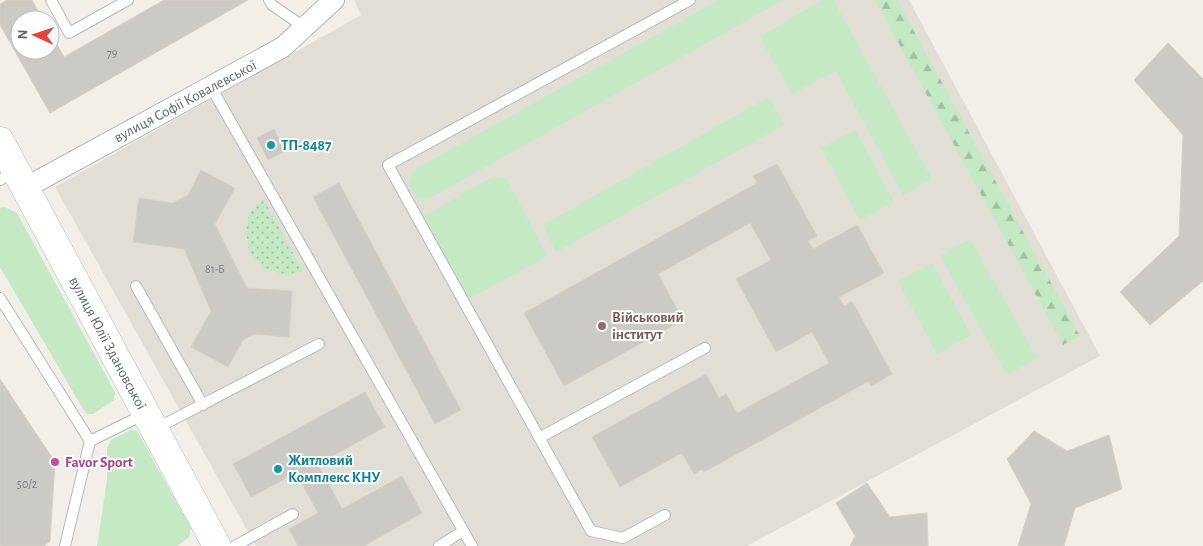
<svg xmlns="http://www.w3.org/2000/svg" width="1203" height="546" font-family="'Alegreya Sans',sans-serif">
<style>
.education{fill:#e1ded6}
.green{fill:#c5e8c5}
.forest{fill:url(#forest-firs)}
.park{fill:url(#park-dots)}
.building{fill:#cccac5;stroke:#d6d1c6}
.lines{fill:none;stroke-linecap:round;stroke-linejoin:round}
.lane-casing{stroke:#b5b8bc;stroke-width:12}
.street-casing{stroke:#b5b8bc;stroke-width:22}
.secondary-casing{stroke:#b6babf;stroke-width:29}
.lane{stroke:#fff;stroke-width:10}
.street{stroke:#fff;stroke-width:20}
.secondary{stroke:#fff;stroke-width:28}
.culture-dot{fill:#0f9aa8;stroke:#fff;stroke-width:2}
.education-dot{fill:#8d6e63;stroke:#fff;stroke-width:2}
.hotel-dot{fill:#d1479c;stroke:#fff;stroke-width:2}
.labels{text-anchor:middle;stroke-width:4;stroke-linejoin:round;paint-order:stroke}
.number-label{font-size:12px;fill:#7a7d7f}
.street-label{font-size:15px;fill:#5f6368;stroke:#fff}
.culture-label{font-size:15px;font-weight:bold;fill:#0d838f;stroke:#fff;text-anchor:start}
.education-label{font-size:15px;font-weight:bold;fill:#785e54;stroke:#fff;text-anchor:start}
.hotel-label{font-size:15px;font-weight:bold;fill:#b23c85;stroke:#fff;text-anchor:start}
</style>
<defs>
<pattern id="forest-firs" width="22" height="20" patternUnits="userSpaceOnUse" patternTransform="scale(1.25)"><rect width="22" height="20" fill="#c5e8c5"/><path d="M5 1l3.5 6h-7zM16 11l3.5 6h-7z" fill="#a3c0a4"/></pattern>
<pattern id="park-dots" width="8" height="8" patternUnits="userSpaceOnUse" patternTransform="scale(1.25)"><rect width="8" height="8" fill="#c5e8c5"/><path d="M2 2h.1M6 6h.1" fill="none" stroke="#a3c0a4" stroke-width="1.8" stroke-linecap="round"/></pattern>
</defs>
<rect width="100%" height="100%" fill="#f1efe8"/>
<path class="education" d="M354,0H909L1100,356L747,546H256L55,187L361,15Z"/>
<g class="green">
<path d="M719,0H783L428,199L417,198L409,184L414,170Z"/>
<path d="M822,0H833L932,179L903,195L836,71L792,94L760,37Z"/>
<path d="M769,97L784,125L556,252L543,225Z"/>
<path d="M855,130L894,202L860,220L821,148Z"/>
<path d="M494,176L506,178L547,256L467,300L421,218Z"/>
<path d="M4,207L17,213L115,392L114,400L93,414H86L0,267V208Z"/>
<path d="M970,239L1037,358L1007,375L940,256Z"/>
<path d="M932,263L971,335L937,354L898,281Z"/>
<path d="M131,430L137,431L191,528L189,537L177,546H97L107,480V448L111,440Z"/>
</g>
<path class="forest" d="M875,0H897L1080,336L1063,345Z"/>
<path class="park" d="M263,199L303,271L287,276L264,268L249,253L246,230L249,213Z"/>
<g class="building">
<path d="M7,0H32L43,20H20V50H50V32L64,57L164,0H248L50,113L0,25V4Z"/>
<path d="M1168,43L1203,79V281L1150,325L1120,292L1179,236L1183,135L1134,80Z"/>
<path d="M274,129L285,151L268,160L257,138Z"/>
<path d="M777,164L817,236L808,241L813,249L857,225L884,273L839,297L844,306L852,301L892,374L871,386L869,381L704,472L702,469L694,474L682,453L620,487L592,437L706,374L719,398L726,394L737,413L829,363L812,332L776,352L736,279L771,260L750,223L658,274L683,320L564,386L524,313L757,183L753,176Z"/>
<path d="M201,170L235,188L215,224L247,288L292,291L289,337L254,334L243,340L228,367L191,347L211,311L184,249L133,242L139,198L173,203L188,195Z"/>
<path d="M339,183L461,410L435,424L313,197Z"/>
<path d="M0,379L55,462L50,541L44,546H0Z"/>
<path d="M365,392L385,427L318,464L342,509L402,476L422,513L364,546H298L289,529L318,513L296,473L251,497L233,464Z"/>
<path d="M1034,431L1067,451L1109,435L1122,489L1075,508L1064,546H1018L1031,504L1007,459Z"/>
<path d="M867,483L890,517L927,513L928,546H850L855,536L836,503Z"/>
</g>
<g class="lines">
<defs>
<g id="lane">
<path d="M51,0L69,33L128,0"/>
<path d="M269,0L272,5L304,27"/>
<path d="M211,87L472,546"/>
<path d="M0,180L15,170"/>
<path d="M136,286L203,405"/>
<path d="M0,298L90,441L65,546"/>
<path d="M155,429L319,344"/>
<path d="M539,438L705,348"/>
<path d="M90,441L145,414"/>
<path d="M665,515L623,538L591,531L388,165L690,0"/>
<path d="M235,546L293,514"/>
<path d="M439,546L463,531"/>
</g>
<path id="street" d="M25,188L283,47L334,0"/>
<path id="secondary" d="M0,141L217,546"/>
</defs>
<use href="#lane" class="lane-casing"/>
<use href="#street" class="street-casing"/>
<use href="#secondary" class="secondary-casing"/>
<use href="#lane" class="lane"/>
<use href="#street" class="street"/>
<use href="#secondary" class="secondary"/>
</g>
<g class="culture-dot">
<circle cx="271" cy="145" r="5"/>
<circle cx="278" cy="469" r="5"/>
</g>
<circle class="education-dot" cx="602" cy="326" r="5"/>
<circle class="hotel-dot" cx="55" cy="462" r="5"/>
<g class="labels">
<g class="number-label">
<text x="112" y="57">79</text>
<text x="215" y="273">81-Б</text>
<text x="27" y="488">50/2</text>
</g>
<g class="street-label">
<text transform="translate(185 101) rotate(-28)" y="5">вулиця Софії Ковалевської</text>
<text transform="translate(108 343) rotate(62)" y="5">вулиця Юлії Здановської</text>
</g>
<g class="culture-label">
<text x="281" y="150">ТП-8487</text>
<text x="288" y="465">Житловий<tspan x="288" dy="17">Комплекс КНУ</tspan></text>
</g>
<g class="education-label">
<text x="612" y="322">Військовий<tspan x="612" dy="17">інститут</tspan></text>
</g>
<g class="hotel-label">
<text x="65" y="467">Favor Sport</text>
</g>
</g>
<g transform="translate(35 35) rotate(273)"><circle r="24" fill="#ffffff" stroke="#bfc1c3"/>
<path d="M0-4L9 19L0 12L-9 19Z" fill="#ea4335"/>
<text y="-8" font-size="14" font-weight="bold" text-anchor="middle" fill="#5f6368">N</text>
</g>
</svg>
